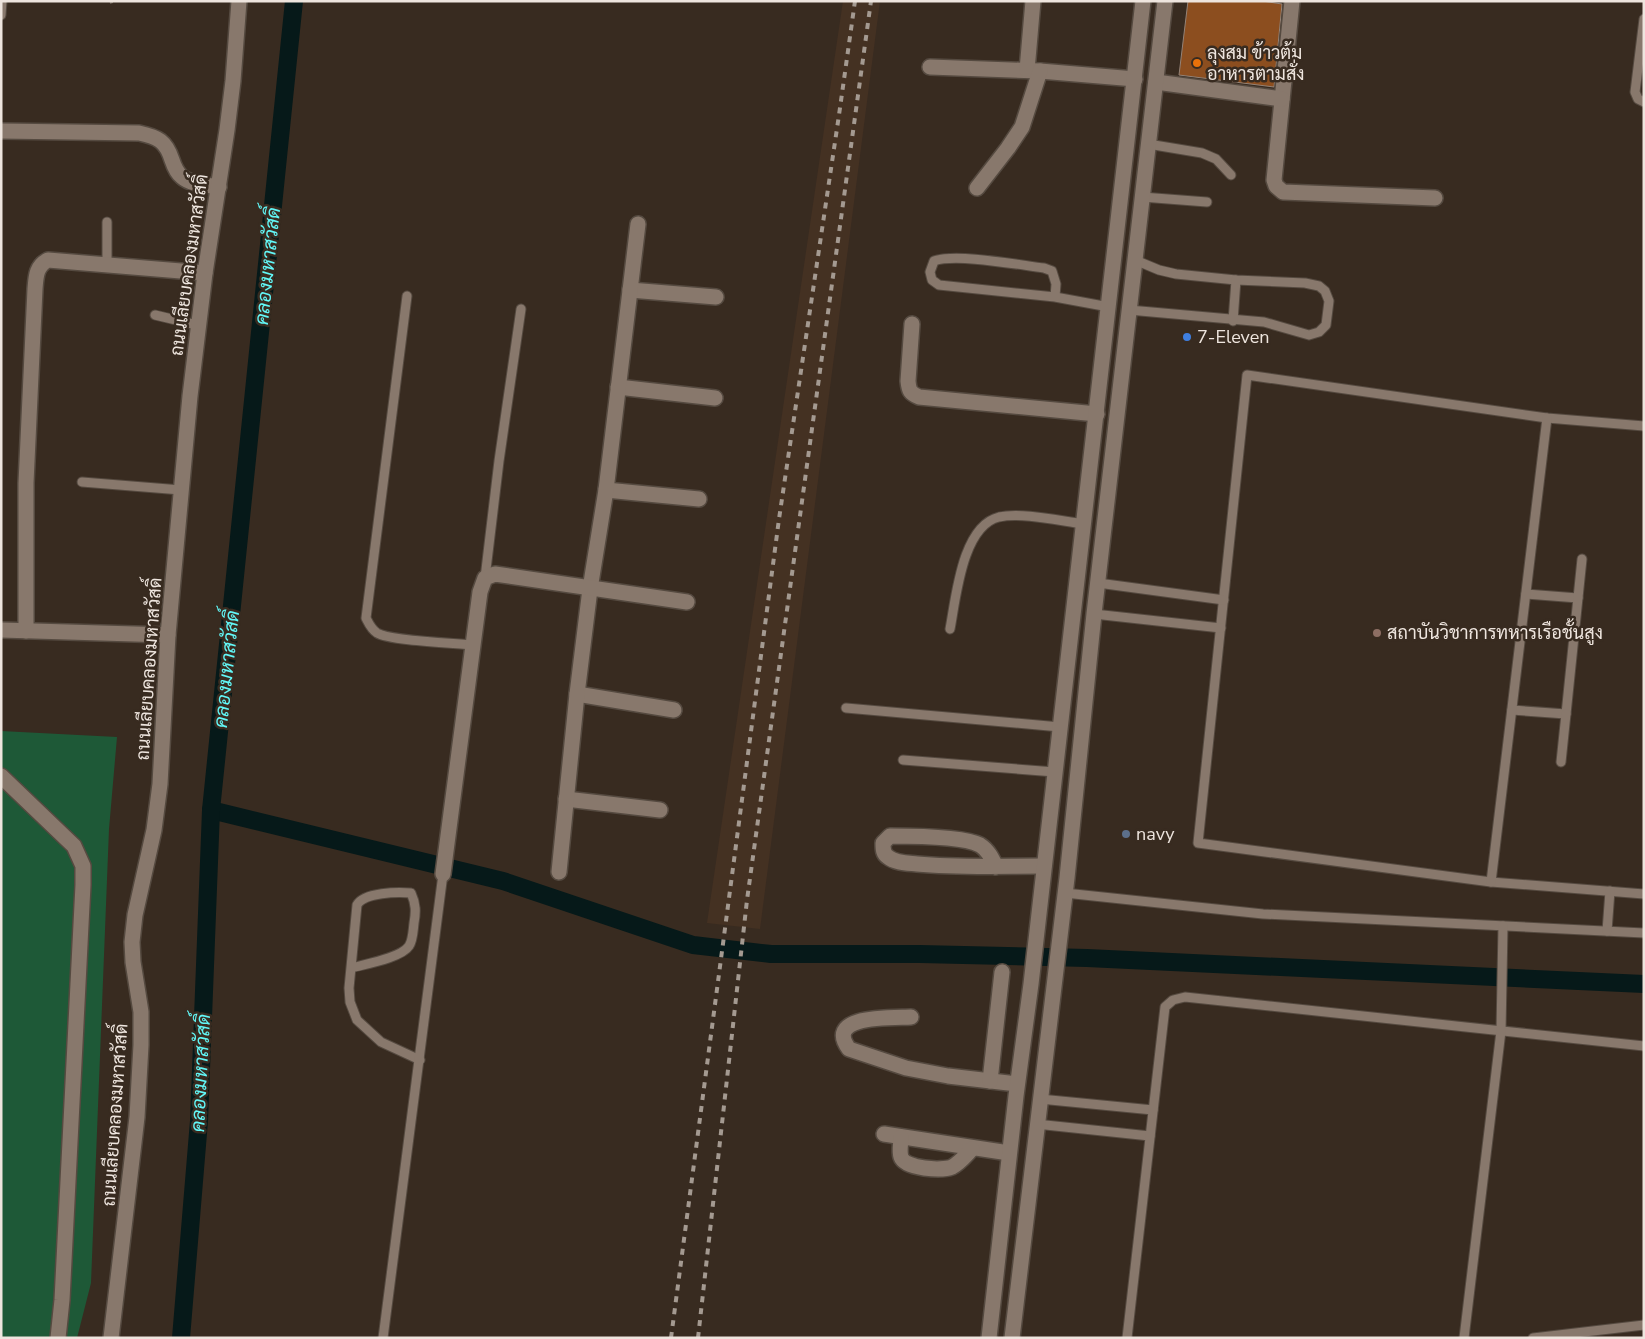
<svg xmlns="http://www.w3.org/2000/svg" width="1645" height="1339" font-family="'Nunito Sans',Sarabun,sans-serif">
<style>
.built{fill:#443122}
.green{fill:#1e5937}
.lines{fill:none;stroke-linecap:round;stroke-linejoin:round}
.canal{stroke:#061919;stroke-width:18}
.building{fill:#8c4e1f;stroke:#948377}
.lane-casing{stroke:#554a40;stroke-width:11}
.street-casing{stroke:#554a40;stroke-width:18}
.secondary-casing{stroke:#554a40;stroke-width:18}
.path{stroke:#7b6f65;stroke-width:3;stroke-dasharray:2.5 2.5;stroke-linecap:butt}
.lane{stroke:#88786c;stroke-width:9}
.street{stroke:#88786c;stroke-width:15}
.secondary{stroke:#88786c;stroke-width:15}
.rail{stroke:#a49a91;stroke-width:4;stroke-dasharray:6 6;stroke-linecap:butt}
.food-dot{fill:#e8710a;stroke:#382b20;stroke-width:2}
.shop-dot{fill:#3f7fe0;stroke:#382b20;stroke-width:2}
.education-dot{fill:#8d6e63;stroke:#382b20;stroke-width:2}
.service-dot{fill:#5c6f8a;stroke:#382b20;stroke-width:2}
.labels{text-anchor:middle;stroke-width:5;stroke-linejoin:round;paint-order:stroke}
.poi-label{font-size:18px;fill:#eee5de;stroke:#382b20;text-anchor:start}
.street-label{font-size:18px;fill:#eee5de;stroke:#382b20}
.water-label{font-size:19px;font-style:italic;fill:#62f8f8;stroke:#382b20}
</style>
<rect width="100%" height="100%" fill="#382b20"/>
<path class="built" d="M843,1H880L760,929L707,923Z"/>
<path class="green" d="M1,731L117,737L109,829L91,1283L77,1338H1Z"/>
<g class="lines">
<g class="canal">
<path d="M211,810L503,881L693,945L771,954H920L1087,958L1644,984"/>
<path d="M181,1338L199,1121L211,810L294,1"/>
</g>
</g>
<path class="building" d="M1188,1H1262L1282,4L1274,87L1179,75Z"/>
<g class="lines">
<defs>
<g id="lane">
<path d="M1,15L2,1"/>
<path d="M1644,19L1635,92L1638,99L1644,102"/>
<path d="M1148,144L1202,153L1216,159L1231,175"/>
<path d="M1142,197L1207,202"/>
<path d="M107,265V222"/>
<path d="M407,296L366,618C369,624 371,629 377,633C390,641 455,643 474,645"/>
<path d="M1055,297L1056,284L1052,271L1044,268C1019,265 956,253 934,261L930,272L932,280L939,285L1055,297L1109,307"/>
<path d="M1129,310L1264,322L1309,335L1319,332L1326,325L1329,301L1325,291L1319,286L1305,283L1236,280L1176,274L1159,270L1135,260"/>
<path d="M155,315L197,325"/>
<path d="M1233,321L1236,280"/>
<path d="M1644,426L1547,418L1247,375L1198,843L1491,882L1644,894"/>
<path d="M82,482L181,490"/>
<path d="M485,578L499,461L521,309"/>
<path d="M1098,583L1224,600"/>
<path d="M1526,594L1578,598"/>
<path d="M1094,614L1221,628"/>
<path d="M950,629C956,598 962,526 999,517C1022,512 1060,521 1084,524"/>
<path d="M846,708L1060,727"/>
<path d="M1512,710L1566,714L1582,559"/>
<path d="M903,760L1055,772"/>
<path d="M1561,762L1566,714"/>
<path d="M1491,882L1547,418"/>
<path d="M1065,893L1263,914L1644,933"/>
<path d="M1607,931L1610,891"/>
<path d="M351,968C365,964 401,958 409,946C413,940 413,931 414,923C416,912 416,904 411,893C398,892 364,892 357,905L349,988L350,1002L357,1020L381,1042L420,1060"/>
<path d="M1040,1099L1153,1110"/>
<path d="M1036,1124L1150,1136"/>
<path d="M383,1338L443,874"/>
<path d="M1127,1338L1165,1007L1173,1000L1185,997L1644,1046"/>
<path d="M1464,1338L1501,1031L1503,926"/>
<path d="M1533,1338L1644,1325"/>
</g>
<g id="street">
<path d="M1292,1L1274,180L1276,186L1283,192L1435,198"/>
<path d="M930,67L1040,71L1135,79"/>
<path d="M1027,70L1033,1"/>
<path d="M1156,82L1282,99"/>
<path d="M1,131L139,133C158,137 166,141 172,160C174,166 177,173 182,177C191,185 208,185 219,187"/>
<path d="M977,188L1008,148L1022,127L1040,71"/>
<path d="M630,290L716,297"/>
<path d="M912,324L908,381C909,391 910,393 919,397L1097,414"/>
<path d="M618,387L715,398"/>
<path d="M606,490L699,499"/>
<path d="M1,630L168,635"/>
<path d="M26,631V483L35,289C36,277 36,266 48,260L205,273"/>
<path d="M577,694L674,710"/>
<path d="M1,776L74,846L83,866V885L62,1300L58,1338"/>
<path d="M566,799L660,810"/>
<path d="M996,867C992,858 988,850 980,845C963,836 910,836 890,836L883,843C883,849 883,854 888,857C895,863 908,863 917,864C960,868 1002,866 1044,866"/>
<path d="M559,872L577,694L590,589L606,490L638,224"/>
<path d="M443,874L480,592L485,578L495,574L687,602"/>
<path d="M911,1017C894,1018 823,1014 849,1049L906,1068L948,1076L1017,1084"/>
<path d="M990,1081L1002,972"/>
<path d="M884,1134L1009,1153"/>
<path d="M901,1137C901,1143 899,1151 901,1157C905,1169 942,1171 952,1167C960,1163 966,1155 972,1149"/>
<path d="M111,1338L137,1117L141,1045V1012L133,962L132,942L135,915L154,830L160,784L168,635L190,396L205,273L227,130L233,81L239,1"/>
</g>
<g id="secondary">
<path d="M989,1338L1016,1096L1031,984L1143,1"/>
<path d="M1012,1338L1067,878L1094,614L1165,1"/>
</g>
</defs>
<use href="#lane" class="lane-casing"/>
<use href="#street" class="street-casing"/>
<use href="#secondary" class="secondary-casing"/>
<path class="path" d="M111,1L112,5"/>
<use href="#lane" class="lane"/>
<use href="#street" class="street"/>
<use href="#secondary" class="secondary"/>
<g class="rail">
<path d="M671,1338L779,519L839,115L855,1"/>
<path d="M698,1338L747,900L871,1"/>
</g>
</g>
<circle class="food-dot" cx="1197" cy="63" r="5"/>
<circle class="shop-dot" cx="1187" cy="337" r="5"/>
<circle class="education-dot" cx="1377" cy="633" r="5"/>
<circle class="service-dot" cx="1126" cy="834" r="5"/>
<g class="labels">
<g class="poi-label">
<text x="1207" y="59">ลุงสม ข้าวต้ม<tspan x="1207" dy="21">อาหารตามสั่ง</tspan></text>
<text x="1197" y="343">7-Eleven</text>
<text x="1387" y="639">สถาบันวิชาการทหารเรือชั้นสูง</text>
<text x="1136" y="840">navy</text>
</g>
<g class="street-label">
<text transform="translate(189 265) rotate(-82)" y="6">ถนนเลียบคลองมหาสวัสดิ์</text>
<text transform="translate(149 669) rotate(-86)" y="6">ถนนเลียบคลองมหาสวัสดิ์</text>
<text transform="translate(115 1115) rotate(-86)" y="6">ถนนเลียบคลองมหาสวัสดิ์</text>
</g>
<g class="water-label">
<text transform="translate(267 266) rotate(-84)" y="7">คลองมหาสวัสดิ์</text>
<text transform="translate(226 669) rotate(-84)" y="7">คลองมหาสวัสดิ์</text>
<text transform="translate(200 1073) rotate(-87)" y="7">คลองมหาสวัสดิ์</text>
</g>
</g>
<rect width="1645" height="1339" fill="none" stroke="#eee5de" stroke-width="5"/>
</svg>
